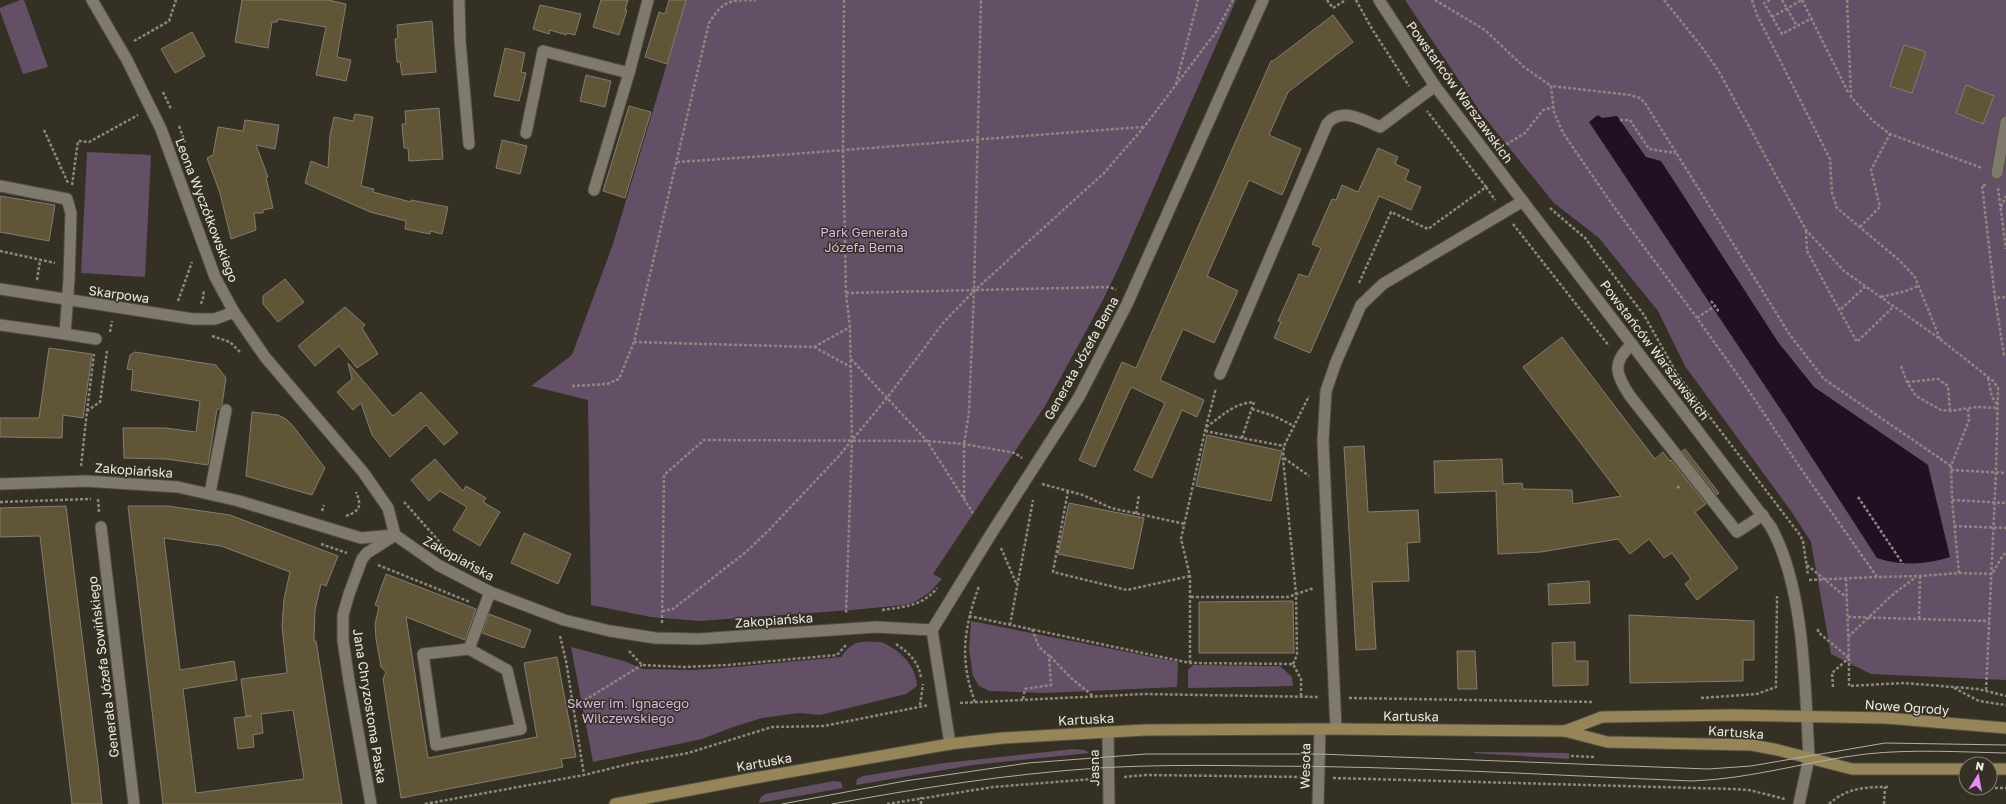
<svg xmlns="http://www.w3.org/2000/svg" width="2006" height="804" font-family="'Golos Text',sans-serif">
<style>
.green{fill:#635066}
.water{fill:#210f24}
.building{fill:#615537;stroke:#827d6f;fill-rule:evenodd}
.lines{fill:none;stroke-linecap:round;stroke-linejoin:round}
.service-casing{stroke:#524f44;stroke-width:13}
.minor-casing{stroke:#524f44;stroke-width:13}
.tertiary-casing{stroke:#524f44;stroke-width:13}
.secondary-casing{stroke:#524f44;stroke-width:13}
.path{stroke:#8c887e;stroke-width:2.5;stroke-dasharray:3 2;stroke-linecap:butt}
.service{stroke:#807a6c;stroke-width:11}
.minor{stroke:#807a6c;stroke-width:11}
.tertiary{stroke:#807a6c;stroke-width:11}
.secondary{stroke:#968657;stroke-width:11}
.tram{stroke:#b2afa5;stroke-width:1}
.labels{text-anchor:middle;stroke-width:3;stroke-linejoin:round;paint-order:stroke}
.street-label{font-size:13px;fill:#edeae2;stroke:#343024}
.park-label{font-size:13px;fill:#ddb5e3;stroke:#343024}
</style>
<rect width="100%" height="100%" fill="#343024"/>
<g class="green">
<path d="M20,0H24L48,67L23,74L0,11V8Z"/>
<path d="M686,0H1236L1123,258L1103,300L1045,406L933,574L942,579L929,593L914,602L904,605L852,610L700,621L651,617L591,605L588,400L531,386L572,355L613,244Z"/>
<path d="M1405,0H2006V680L1871,674L1831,654L1811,542L1791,511L1685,366L1658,311L1599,238L1554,203L1481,113Z"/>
<path d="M87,152L151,155L145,277L81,273Z"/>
<path d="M971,621L1178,662L1177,687L1045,693L990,691L979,686L973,676L969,649Z"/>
<path d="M881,642C900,650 916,665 917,686L906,694L820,715L799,713L762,718L733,727L702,739L593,762L571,647L624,661L643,669L693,670L723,668L841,657C854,639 860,642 881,642Z"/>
<path d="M1193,665L1280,666L1292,677L1293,686L1188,688V670Z"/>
<path d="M1074,749L1085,750L1089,753L973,765L856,785L857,779L863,776L944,763Z"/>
<path d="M1474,752L1569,753V759L1474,753Z"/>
<path d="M834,781L841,782L843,788L759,803L760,798L765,794Z"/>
</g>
<path class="water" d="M1598,115L1602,118L1617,116L1646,157L1661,161L1778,342L1814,387L1928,465L1950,557C1926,565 1901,566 1877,558L1787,419L1589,122Z"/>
<g class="building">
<path d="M242,0H328L346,4L337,57L351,60L346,81L316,75L326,27L278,19L277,22H272L268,48L235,42Z"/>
<path d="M601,0H628L625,10H627L619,35L593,27Z"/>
<path d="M669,0H686L667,64L645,57L659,12L665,14Z"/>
<path d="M540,5L581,14L575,35L567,33L566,35L550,30L549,34L533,29Z"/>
<path d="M1333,15L1353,42L1288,92L1269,135L1301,149L1282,195L1249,180L1207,276L1238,291L1214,343L1183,329L1160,380L1204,400L1197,417L1182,410L1152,478L1134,470L1165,403L1131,387L1095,467L1079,460L1122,362L1136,368L1271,61H1273Z"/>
<path d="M432,21L436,72L402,75L400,62H397L395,39L398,38L397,25Z"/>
<path d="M192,32L205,56L175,73L161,49Z"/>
<path d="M1904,45L1926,52L1912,93L1890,86Z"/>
<path d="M505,48L525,53L521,72L526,73L519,101L494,96Z"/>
<path d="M586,75L611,81L605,107L580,101Z"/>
<path d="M1966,85L1994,96L1983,124L1956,113Z"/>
<path d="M629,106L651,112L625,198L603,191Z"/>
<path d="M439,108L443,159L409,161L408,148H404L402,124H406L405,111Z"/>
<path d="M355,114L373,117L361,186L374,189L373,192L411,202V200L448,207L442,234L430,231V234L405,229L406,221L370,212L305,183L311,161L328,168L330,135L334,117L353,121Z"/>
<path d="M245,120L279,125L275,149L256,145L268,177H266L273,208L263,210V213H254L256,230L231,239L220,193L207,158L213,155L218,127L243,131Z"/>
<path d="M502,140L527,146L520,174L496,168Z"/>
<path d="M1378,148L1398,157L1395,164L1409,170L1405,180L1421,187L1411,210L1379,196L1310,353L1274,338L1281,322L1278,321L1299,274L1308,277L1321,248L1312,244L1332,199L1336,200L1342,185L1358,192Z"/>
<path d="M0,196L55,205L49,241L0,232Z"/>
<path d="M285,279L304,302L278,322L263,304V296Z"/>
<path d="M345,307L365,325L362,328L378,354L357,368L339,346L315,366L298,346Z"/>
<path d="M1562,337L1655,459L1663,452L1670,461L1671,460L1706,504L1695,512L1738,568L1697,600L1685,584L1691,579L1672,553L1664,558L1649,539L1630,554L1618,539L1541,552L1498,554L1496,491L1435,493L1434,461L1502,459L1503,484L1522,483L1523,489L1572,490L1573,504L1621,496L1523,367Z"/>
<path d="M49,348L92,354L83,418L63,415L62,438L0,437V418H39Z"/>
<path d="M135,352L216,365L226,378L222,405L219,409H217L208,465L166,459L124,458L123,428H165L196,432L200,401L131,390L133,370L127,369L130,355Z"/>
<path d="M348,363L393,416L421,392L458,433L444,445L426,425L390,457L372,435L361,403L353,410L337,392L352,379Z"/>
<path d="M252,412L278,415L286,419L293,426L325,468L312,495L246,476Z"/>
<path d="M1207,435L1282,451L1271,501L1196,486Z"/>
<path d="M1364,446L1368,512L1418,510L1420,542L1407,543L1409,581L1372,582L1376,649L1356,650L1344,447Z"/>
<path d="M1685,449L1719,493L1717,495L1682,451Z"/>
<path d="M435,459L463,491L466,486L486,498L483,502L500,512L480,546L453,530L467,507L440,491L429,501L411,480Z"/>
<path d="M1069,503L1144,518L1133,569L1058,554Z"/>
<path d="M66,506L98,765L102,804H72L40,536L0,537V508Z"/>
<path d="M128,506H168L230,515L338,556L326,586L321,584L315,610L314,641H316L342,804H163ZM164,538L221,546L290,572L284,599L282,626L287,673L241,679L246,716H252L234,718L238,749L254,747L253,735L263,733L261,714L293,710L304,779L196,793L183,689L237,680L234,661L180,670Z"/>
<path d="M524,533L571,554L558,584L511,563Z"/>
<path d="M386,574L476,609L465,640L406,617L428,758L537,737L524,663L557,657L576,757L561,759L563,767L401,798L383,679L386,672L381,667L376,639L375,624L379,607L375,605Z"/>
<path d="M1589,581L1590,603L1549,605L1548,584Z"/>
<path d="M1293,601L1294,653H1199V602Z"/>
<path d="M489,614L531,630L524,648L482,633Z"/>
<path d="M1629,615L1754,621V660H1743V681L1630,683Z"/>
<path d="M1575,642V661H1588V685L1553,686L1552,643Z"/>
<path d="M1457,651H1475L1477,689H1458Z"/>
</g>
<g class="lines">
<defs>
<g id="service">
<path d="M1997,173L2006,122"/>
<path d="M0,186L67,199L71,213L69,279L65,334L0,325"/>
<path d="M594,190L629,73"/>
<path d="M65,334L96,339"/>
<path d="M1632,344C1611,363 1616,375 1630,396L1737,532L1763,515"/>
<path d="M1220,374L1327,124C1341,106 1363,120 1380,127L1435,86"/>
<path d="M210,493L226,410"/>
<path d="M469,649L423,654L436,745L521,729L507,670L469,649L490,592"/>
</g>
<g id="minor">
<path d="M92,0L127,60L161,129L215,277L234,312L265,357L363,472L388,508L395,535"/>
<path d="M459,0L460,41L469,144"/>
<path d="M526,133L543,51L629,73L648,0"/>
<path d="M0,289L193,319H215L234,312"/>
<path d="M0,484L86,481L178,487L239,501L361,538L395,535L438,565L490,592L564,620L610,631L655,638L699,639L876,627L932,630"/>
<path d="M101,527L134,804"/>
<path d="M1336,729L1323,441L1326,391L1336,362L1361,305L1383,284L1523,201"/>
<path d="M1108,732L1109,804"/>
<path d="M950,744L932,630L991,534L1079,397L1127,304L1263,0"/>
<path d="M371,804L349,681L343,640V615L349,594L362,559L367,553L392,537"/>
<path d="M1318,804L1320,729"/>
<path d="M1799,804L1809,758"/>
</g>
<path id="tertiary" d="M1379,0L1435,86L1771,527C1805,589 1805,687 1809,758"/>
<g id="secondary">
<path d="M1565,731L1602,717L1732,715L1886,718L2006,728"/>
<path d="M1990,769H2006"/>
<path d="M615,804L749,779L950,744L1003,738L1145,730L1336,729L1565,731L1607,742L1752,745L1778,750L1852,769H1966"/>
</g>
</defs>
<use href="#service" class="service-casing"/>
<use href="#minor" class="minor-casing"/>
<use href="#tertiary" class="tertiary-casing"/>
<use href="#secondary" class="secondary-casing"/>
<g class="path">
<path d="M844,0L843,151L846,293L850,327L852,441L846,613"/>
<path d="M1327,0L1333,8L1346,0"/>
<path d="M1356,0L1372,29L1409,86"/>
<path d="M1435,0L1485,30L1524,67L1551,86"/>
<path d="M1664,0L1701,46L1718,70L1806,230L1844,271L1940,339L1993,381L1998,388L1996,472L1986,691"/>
<path d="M1752,0L1757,15L1830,159L1832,193L1837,208L1899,260L1915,277L1940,339"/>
<path d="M1770,0L1764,3L1782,34L1812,18"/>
<path d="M1782,0L1797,26"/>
<path d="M1802,0L1849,94"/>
<path d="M1847,0L1851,97L1873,121L1890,134L1982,168"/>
<path d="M1772,17L1802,0"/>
<path d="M134,41L169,21L176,0"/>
<path d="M1176,84L1198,0"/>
<path d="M163,92L171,109"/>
<path d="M1620,120H1630L1649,149L1676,153"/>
<path d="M179,126L185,142"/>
<path d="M44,130L68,183"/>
<path d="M1502,147L1525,133L1543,110L1554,107"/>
<path d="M677,162C833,152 988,138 1144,127"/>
<path d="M72,185L78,141L89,142L138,115"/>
<path d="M1986,185H1982L1995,298L2006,297"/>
<path d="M1486,187L1495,200"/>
<path d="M1998,188L2006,249"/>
<path d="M2001,207L2006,196"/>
<path d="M1550,208L1585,238L1644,315L1677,374L1800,535L1803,541L1808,575"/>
<path d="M1513,224L1609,346"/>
<path d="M1860,227L1880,207L1871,170L1890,134"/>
<path d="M1806,231L1807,251L1857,342L1894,306"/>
<path d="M0,251L55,263"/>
<path d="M37,280L40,261"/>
<path d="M1359,283L1391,212L1428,229L1486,187L1427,111"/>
<path d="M846,293L1110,287L1116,290"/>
<path d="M1881,297L1906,291L1918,286"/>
<path d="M1995,298L2004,355L2006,356"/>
<path d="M178,301L192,262"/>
<path d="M1711,301L1715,306"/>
<path d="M201,304L204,295L203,290"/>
<path d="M1841,309L1866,286"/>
<path d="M1697,318L1715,306L1719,312"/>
<path d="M110,332L112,321"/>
<path d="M212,336L230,342L241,353"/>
<path d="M634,342L814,347L851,367"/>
<path d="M814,347L850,327"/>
<path d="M851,359L927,441L973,513"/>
<path d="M1901,366L1907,382L1916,396L1941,410L1950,411L1976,407L1998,408"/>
<path d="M1988,378L1992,397L1998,405"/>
<path d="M1907,382L1938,379L1948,386L1950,411"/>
<path d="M572,386L607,384L619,379L634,342L709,23C723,0 730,0 756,0"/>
<path d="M1252,409L1274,416L1294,426"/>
<path d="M87,411L94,354"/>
<path d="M1206,427C1224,415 1232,404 1254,402L1242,438"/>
<path d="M1205,431L1284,446"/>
<path d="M1284,458L1309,476"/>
<path d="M81,466L87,411L100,402L107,351"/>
<path d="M1951,466L1824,379L1790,335L1645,103L1640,98L1630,95L1551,86L1554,112L1563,133L1614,207L1697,318L1747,388L1797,463L1877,577L1920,576L1959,573L1952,500L1951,466L1969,420L1968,409"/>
<path d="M1951,470L2006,473"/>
<path d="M1042,484L1083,495L1111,508L1185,524"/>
<path d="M1677,488L1681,485"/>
<path d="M1068,491L1053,572L1127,590L1190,576"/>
<path d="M1858,497L1903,564"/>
<path d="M964,498V444L969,412L974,291L981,0"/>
<path d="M98,499L99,512"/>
<path d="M1952,500L2006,503"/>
<path d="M0,502L91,499"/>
<path d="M404,502L447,550"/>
<path d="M322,511L324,505"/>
<path d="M1136,514L1139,495"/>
<path d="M346,516C360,511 362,506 356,492"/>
<path d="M1954,526L2006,528"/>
<path d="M321,544L347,553"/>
<path d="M1001,548L1017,585"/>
<path d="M378,565L470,602"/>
<path d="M1807,565L1846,597"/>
<path d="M1959,573L1992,574L2003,555L2006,553"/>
<path d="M1809,580L1876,577"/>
<path d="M1191,597H1288L1314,588"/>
<path d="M882,610C903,607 923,606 937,588"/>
<path d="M662,611L673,609L746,552L770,529L838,457L887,398L943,323L974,291L1104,173L1144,127L1216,32L1233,0"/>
<path d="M969,616L1190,663L1293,664L1301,679V696"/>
<path d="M1848,617L1989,621"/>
<path d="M1919,619L1920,576"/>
<path d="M662,623L664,475L704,440L927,441L964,444L1015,453L1022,458"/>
<path d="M1010,625L1033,500"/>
<path d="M1818,629V632L1849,658L1846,579"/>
<path d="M560,636L566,661L584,775"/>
<path d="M1848,637L1891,596L1916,577"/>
<path d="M896,644C909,653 918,661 921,677"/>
<path d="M629,651L642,665L684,667L728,665L837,655L846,645"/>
<path d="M1050,656L1070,677L1093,696"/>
<path d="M1849,658V686L1904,683L1978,689L2006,696"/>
<path d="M1190,663V576L1181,539L1205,431L1216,388"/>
<path d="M1293,664L1297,655L1296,594L1283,458L1284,446L1309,396"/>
<path d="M1833,687L1832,673L1849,658"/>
<path d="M1954,688L1979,701L2006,705"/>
<path d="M1349,698L1594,702"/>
<path d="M1701,698L1757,694L1776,687L1777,596"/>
<path d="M1023,699L1025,689L1051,685L1049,656L1039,647L1032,629"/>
<path d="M975,702C959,659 964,628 979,586"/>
<path d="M960,703L1144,694L1318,697"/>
<path d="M920,705L923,684"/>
<path d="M572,708L642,665"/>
<path d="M1571,756L1595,757"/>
<path d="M1124,777L1146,775L1302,777"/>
<path d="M1333,778L1732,789L1749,790L1785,799"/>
<path d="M1990,788H2006"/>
<path d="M425,804L584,775L633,763L688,753L772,727L824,726L929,705"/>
<path d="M887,804L993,787L1093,779"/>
<path d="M921,804V797"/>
<path d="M1829,804C1846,788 1865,787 1888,787"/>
<path d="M1884,804L1885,787"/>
</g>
<use href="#service" class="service"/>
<use href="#minor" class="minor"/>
<use href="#tertiary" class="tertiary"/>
<use href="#secondary" class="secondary"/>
<g class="tram">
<path d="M782,804L905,781L1028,763L1146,754H1319L1708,769L1751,766L1885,743L2006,745"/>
<path d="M832,804C920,788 1009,774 1098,768C1151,765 1205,765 1258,766C1403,766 1547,775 1692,781C1751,779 1808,761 1866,754C1913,749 1959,752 2006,753"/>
</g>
</g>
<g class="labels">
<g class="street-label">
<text transform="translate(1460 92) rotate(54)" y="5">Powstańców Warszawskich</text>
<text transform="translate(207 210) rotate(69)" y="5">Leona Wyczółkowskiego</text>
<text transform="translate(119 294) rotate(8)" y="5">Skarpowa</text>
<text transform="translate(1655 350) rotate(53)" y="5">Powstańców Warszawskich</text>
<text transform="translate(1081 358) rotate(-61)" y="5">Generała Józefa Bema</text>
<text transform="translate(134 470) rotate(4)" y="5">Zakopiańska</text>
<text transform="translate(459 558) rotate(29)" y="5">Zakopiańska</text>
<text transform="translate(774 620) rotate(-4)" y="5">Zakopiańska</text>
<text transform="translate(103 667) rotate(-97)" y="5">Generała Józefa Sowińskiego</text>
<text transform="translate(370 706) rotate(81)" y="5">Jana Chryzostoma Paska</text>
<text transform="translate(1907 707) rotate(4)" y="5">Nowe Ogrody</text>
<text transform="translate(1411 716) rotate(1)" y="5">Kartuska</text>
<text transform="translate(1086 719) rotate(-3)" y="5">Kartuska</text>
<text transform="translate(1736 732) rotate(4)" y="5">Kartuska</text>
<text transform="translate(764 762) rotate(-10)" y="5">Kartuska</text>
<text transform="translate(1305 766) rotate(-89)" y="5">Wesoła</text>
<text transform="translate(1094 768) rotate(-91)" y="5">Jasna</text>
</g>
<g class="park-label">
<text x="864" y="237">Park Generała<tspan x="864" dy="15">Józefa Bema</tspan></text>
<text x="628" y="708">Skwer im. Ignacego<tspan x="628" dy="15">Wilczewskiego</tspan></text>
</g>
</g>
<g transform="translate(1978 776) rotate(11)"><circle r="19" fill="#343024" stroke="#7e7a70"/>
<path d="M0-3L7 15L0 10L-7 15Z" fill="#ec8cfb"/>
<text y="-6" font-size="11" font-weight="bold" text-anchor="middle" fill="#edeae2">N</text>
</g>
</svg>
